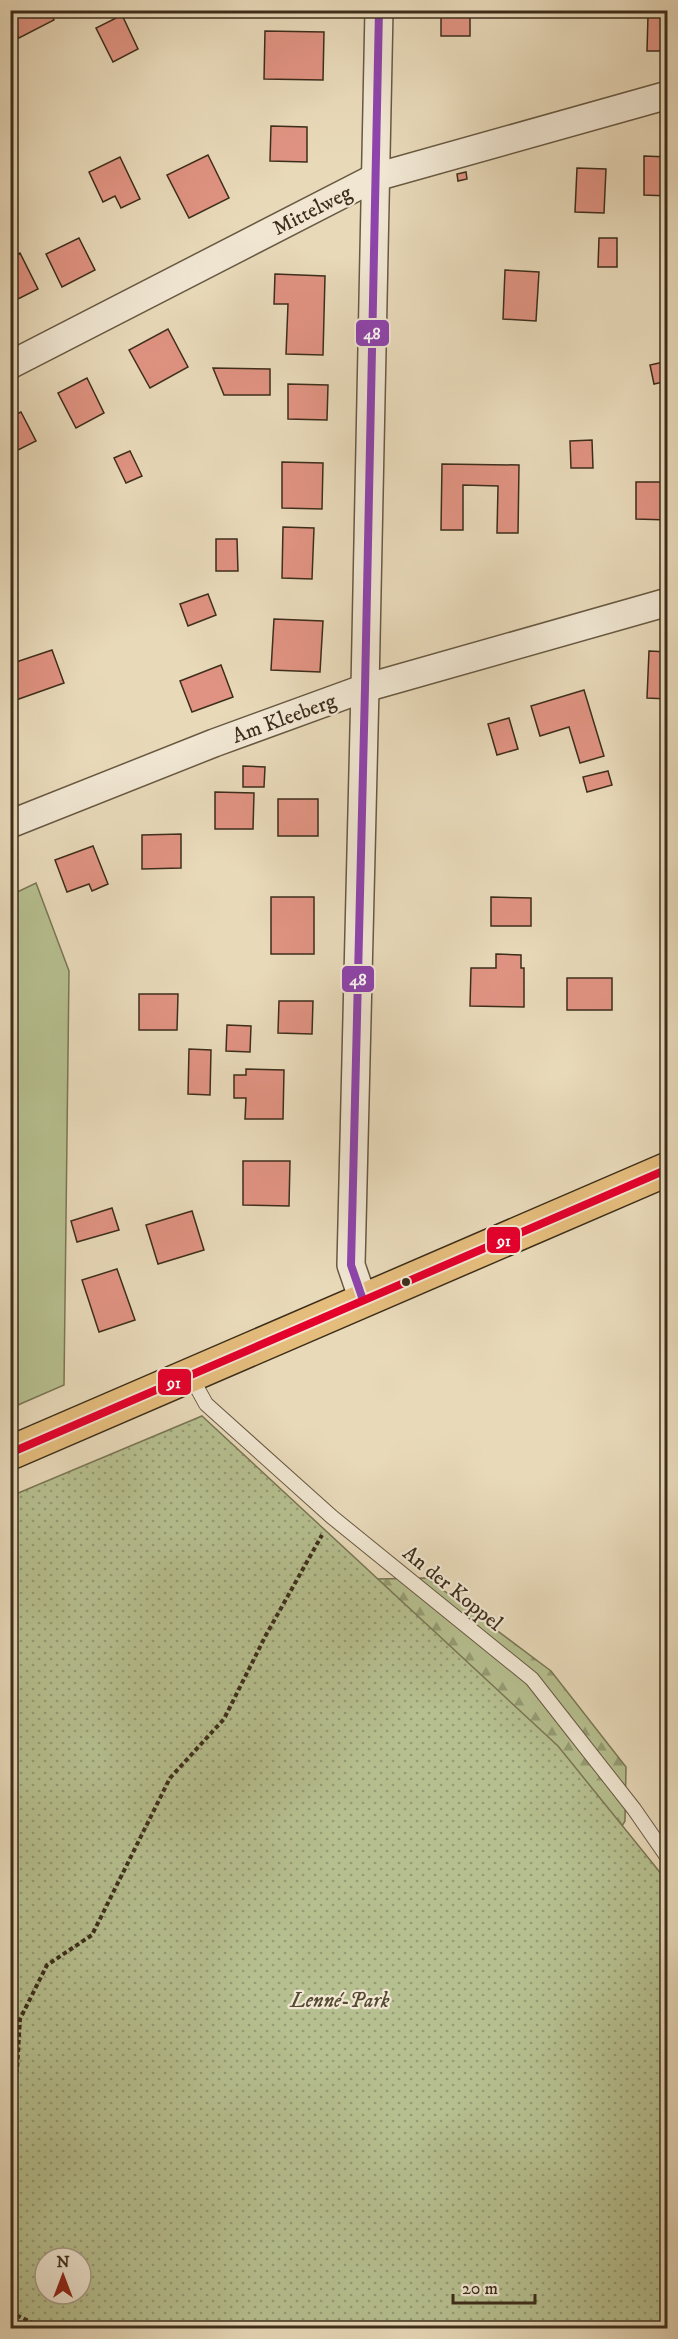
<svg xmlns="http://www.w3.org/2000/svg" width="678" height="2339" font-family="'IM FELL DW Pica',serif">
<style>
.grass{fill:#b6bf8f;stroke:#7a7655;stroke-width:1.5}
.forest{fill:url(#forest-firs);stroke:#7a7655;stroke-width:1.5}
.park{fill:url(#park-dots);stroke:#7a7655;stroke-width:1.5;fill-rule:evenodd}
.building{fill:#e09382;stroke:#3d2e1b;stroke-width:1.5}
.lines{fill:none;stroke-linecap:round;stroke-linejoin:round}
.service-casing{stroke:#685942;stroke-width:16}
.minor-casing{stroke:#685942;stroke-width:30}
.primary-casing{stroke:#3d2e1b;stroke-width:36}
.path{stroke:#3d2e1b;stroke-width:4;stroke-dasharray:4.5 3;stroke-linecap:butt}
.service{stroke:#f0e6d2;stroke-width:14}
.minor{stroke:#f0e6d2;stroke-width:27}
.primary{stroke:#e4bc7c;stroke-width:33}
.bus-1-casing{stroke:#f0e6d2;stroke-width:12}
.bus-2-casing{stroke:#f0e6d2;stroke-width:12}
.bus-1{stroke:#8e44ad;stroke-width:8}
.bus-2{stroke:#e4002b;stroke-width:8}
.bus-dot{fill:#3d2e1b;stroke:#f0e6d2;stroke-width:2}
.labels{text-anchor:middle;stroke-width:4.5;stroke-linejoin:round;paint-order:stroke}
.street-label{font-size:21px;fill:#3d2e1b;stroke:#f0e6d2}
.park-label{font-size:21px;font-style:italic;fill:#554b32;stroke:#f0e6d2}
.line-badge{stroke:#f0e6d2;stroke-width:2}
.badge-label{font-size:16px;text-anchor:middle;font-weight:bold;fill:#fff}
</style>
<defs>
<pattern id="forest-firs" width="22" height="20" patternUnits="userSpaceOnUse" patternTransform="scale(1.5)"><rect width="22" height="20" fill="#b6bf8f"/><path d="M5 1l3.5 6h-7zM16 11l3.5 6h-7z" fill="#959c74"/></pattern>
<pattern id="park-dots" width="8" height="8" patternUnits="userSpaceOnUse" patternTransform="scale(1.5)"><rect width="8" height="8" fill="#b6bf8f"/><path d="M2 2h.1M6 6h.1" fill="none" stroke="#959c74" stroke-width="1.8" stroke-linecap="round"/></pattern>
</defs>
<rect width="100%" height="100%" fill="#e8d9b9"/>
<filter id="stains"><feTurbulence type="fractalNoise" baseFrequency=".00333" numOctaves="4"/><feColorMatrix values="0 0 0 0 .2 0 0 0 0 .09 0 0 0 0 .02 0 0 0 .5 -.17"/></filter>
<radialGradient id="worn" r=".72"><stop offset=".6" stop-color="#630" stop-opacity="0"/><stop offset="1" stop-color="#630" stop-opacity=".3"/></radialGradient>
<path class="grass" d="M36,883L69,971L64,1385L11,1408V895Z"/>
<path class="forest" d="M427,1578L551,1671L626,1767L625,1821L601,1861L378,1579Z"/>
<path class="park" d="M202,1416L558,1746L667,1881V2328H11V1496ZM45,2258H81V2294H45Z"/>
<g class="building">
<path d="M10,10H50L54,20L19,38L10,21Z"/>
<rect x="441" y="10" width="29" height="26"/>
<path d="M122,15L138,49L113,62L96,28Z"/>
<path d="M648,15H668V51H647Z"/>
<path d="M265,31L324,32L323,80L264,79Z"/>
<path d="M271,126L307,127V162L270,161Z"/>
<path d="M208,155L229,198L189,218L167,175Z"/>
<path d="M644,156L668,157V196L644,195Z"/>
<path d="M120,157L140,199L121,208L115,196L103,202L89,172Z"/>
<path d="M577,168L606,169L604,213L575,212Z"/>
<path d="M466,172L467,179L458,181L457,174Z"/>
<path d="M79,238L95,270L62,287L46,254Z"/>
<path d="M599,238H617V267H598Z"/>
<path d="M20,253L38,289L10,303V258Z"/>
<path d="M505,270L539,272L536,321L503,319Z"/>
<path d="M275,274L325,276L323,355L286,354L288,304H274Z"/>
<path d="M168,329L188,367L150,388L129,350Z"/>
<path d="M668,361V381L654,384L650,365Z"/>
<path d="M213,368L270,369V395H224Z"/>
<path d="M87,378L104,413L76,428L58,393Z"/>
<path d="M288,384L328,385L327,420L288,419Z"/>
<path d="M21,412L36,441L10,454V417Z"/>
<path d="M592,440L593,468H571L570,441Z"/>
<path d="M130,451L142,476L126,483L114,458Z"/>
<path d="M282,462L323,463L322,509L282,508Z"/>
<path d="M442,464L519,465L518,533H497L498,486L463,485V530H441Z"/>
<path d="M636,482H668V520L636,519Z"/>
<path d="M283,527L314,528L312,579L282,578Z"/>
<path d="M216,539H237L238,571H216Z"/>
<path d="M208,594L216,615L188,626L180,604Z"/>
<path d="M274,619L323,621L320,672L271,670Z"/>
<path d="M52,650L64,683L16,700L10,685V664Z"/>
<path d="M649,651L668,652V699L647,698Z"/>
<path d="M221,665L233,697L192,712L180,681Z"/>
<path d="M584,690L604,756L580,763L569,727L540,736L531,706Z"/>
<path d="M509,718L518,749L497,755L488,724Z"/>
<path d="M243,766L265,767L264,787H243Z"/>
<path d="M608,771L612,785L587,792L583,777Z"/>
<path d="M215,792L254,793L253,829H215Z"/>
<rect x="278" y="799" width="40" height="37"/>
<path d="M181,834V868L142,869V835Z"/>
<path d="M93,846L108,884L92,891L89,884L67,892L55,860Z"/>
<rect x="271" y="897" width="43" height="57"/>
<path d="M491,897L531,898V926H491Z"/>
<path d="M496,954L521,955V968H524V1007L470,1006L471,968H496Z"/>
<rect x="567" y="978" width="45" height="32"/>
<path d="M139,994H178L177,1030H139Z"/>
<path d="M279,1001H313L312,1034L278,1033Z"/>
<path d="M227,1025L251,1026L250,1052L226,1051Z"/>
<path d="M189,1049L211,1050L210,1095L188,1094Z"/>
<path d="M246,1069L284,1070L283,1119H245L246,1098H234V1075H246Z"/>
<path d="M243,1161H290L289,1206L243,1205Z"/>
<path d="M112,1208L119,1230L77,1242L71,1221Z"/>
<path d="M192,1211L204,1250L158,1264L146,1225Z"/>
<path d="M117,1269L135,1320L99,1332L82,1280Z"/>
</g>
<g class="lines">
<defs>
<path id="service" d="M190,1375L206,1404L332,1517L532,1679L634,1809L668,1858"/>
<g id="minor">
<path d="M10,365L376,177L668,95"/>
<path d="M10,824L214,743L365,688L668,602"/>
<path d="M363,1300L351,1265L365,688L379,10"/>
</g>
<path id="primary" d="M10,1453L668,1169"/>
</defs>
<use href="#service" class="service-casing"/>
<use href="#minor" class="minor-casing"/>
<use href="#primary" class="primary-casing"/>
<g class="path">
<path d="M10,2096L17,2070L20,2019L47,1965L92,1935L170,1778L224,1719L266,1635L322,1535"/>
<path d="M10,2312L43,2328"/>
</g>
<use href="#service" class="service"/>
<use href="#minor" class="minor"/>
<use href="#primary" class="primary"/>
<defs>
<path id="bus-1" d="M363,1300L351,1265L365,688L379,10"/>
<path id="bus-2" d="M10,1453L668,1169"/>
</defs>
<use href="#bus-1" class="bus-1-casing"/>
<use href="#bus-2" class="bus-2-casing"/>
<use href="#bus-1" class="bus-1"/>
<use href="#bus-2" class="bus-2"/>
</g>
<circle class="bus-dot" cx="406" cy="1282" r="5"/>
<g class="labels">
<g class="street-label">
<text transform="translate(312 210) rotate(-27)" y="7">Mittelweg</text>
<text transform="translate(284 718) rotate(-20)" y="7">Am Kleeberg</text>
<text transform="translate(453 1588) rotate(39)" y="7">An der Koppel</text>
</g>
<g class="park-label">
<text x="340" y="2007">Lenné-Park</text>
</g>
</g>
<g class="line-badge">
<rect x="355" y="319" width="35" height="28" rx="6" fill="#8e44ad"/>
<rect x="341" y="965" width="34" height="28" rx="6" fill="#8e44ad"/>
<rect x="486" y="1226" width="35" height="28" rx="6" fill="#e4002b"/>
<rect x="157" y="1368" width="35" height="28" rx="6" fill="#e4002b"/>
</g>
<g class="badge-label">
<text x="372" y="339">48</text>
<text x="358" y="985">48</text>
<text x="504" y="1246">91</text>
<text x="174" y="1388">91</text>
</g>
<rect width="678" height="2339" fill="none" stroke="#e8d9b9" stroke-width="36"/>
<rect x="12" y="12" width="654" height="2315" fill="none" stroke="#3d2e1b" stroke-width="3"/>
<rect x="18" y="18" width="642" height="2303" fill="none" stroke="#3d2e1b" stroke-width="1.5"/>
<g transform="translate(63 2276)"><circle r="28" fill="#f0e6d2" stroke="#a89c89" stroke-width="1.5"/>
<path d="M0-4.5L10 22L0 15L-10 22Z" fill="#8f2418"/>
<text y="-9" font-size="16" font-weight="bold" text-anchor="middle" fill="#3d2e1b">N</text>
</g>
<path d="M453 2294v9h82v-9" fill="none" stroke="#3d2e1b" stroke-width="3"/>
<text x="462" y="2294" font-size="18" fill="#3d2e1b" stroke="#f0e6d2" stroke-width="4.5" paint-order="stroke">20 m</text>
<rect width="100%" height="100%" filter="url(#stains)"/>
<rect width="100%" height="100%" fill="url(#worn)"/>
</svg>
